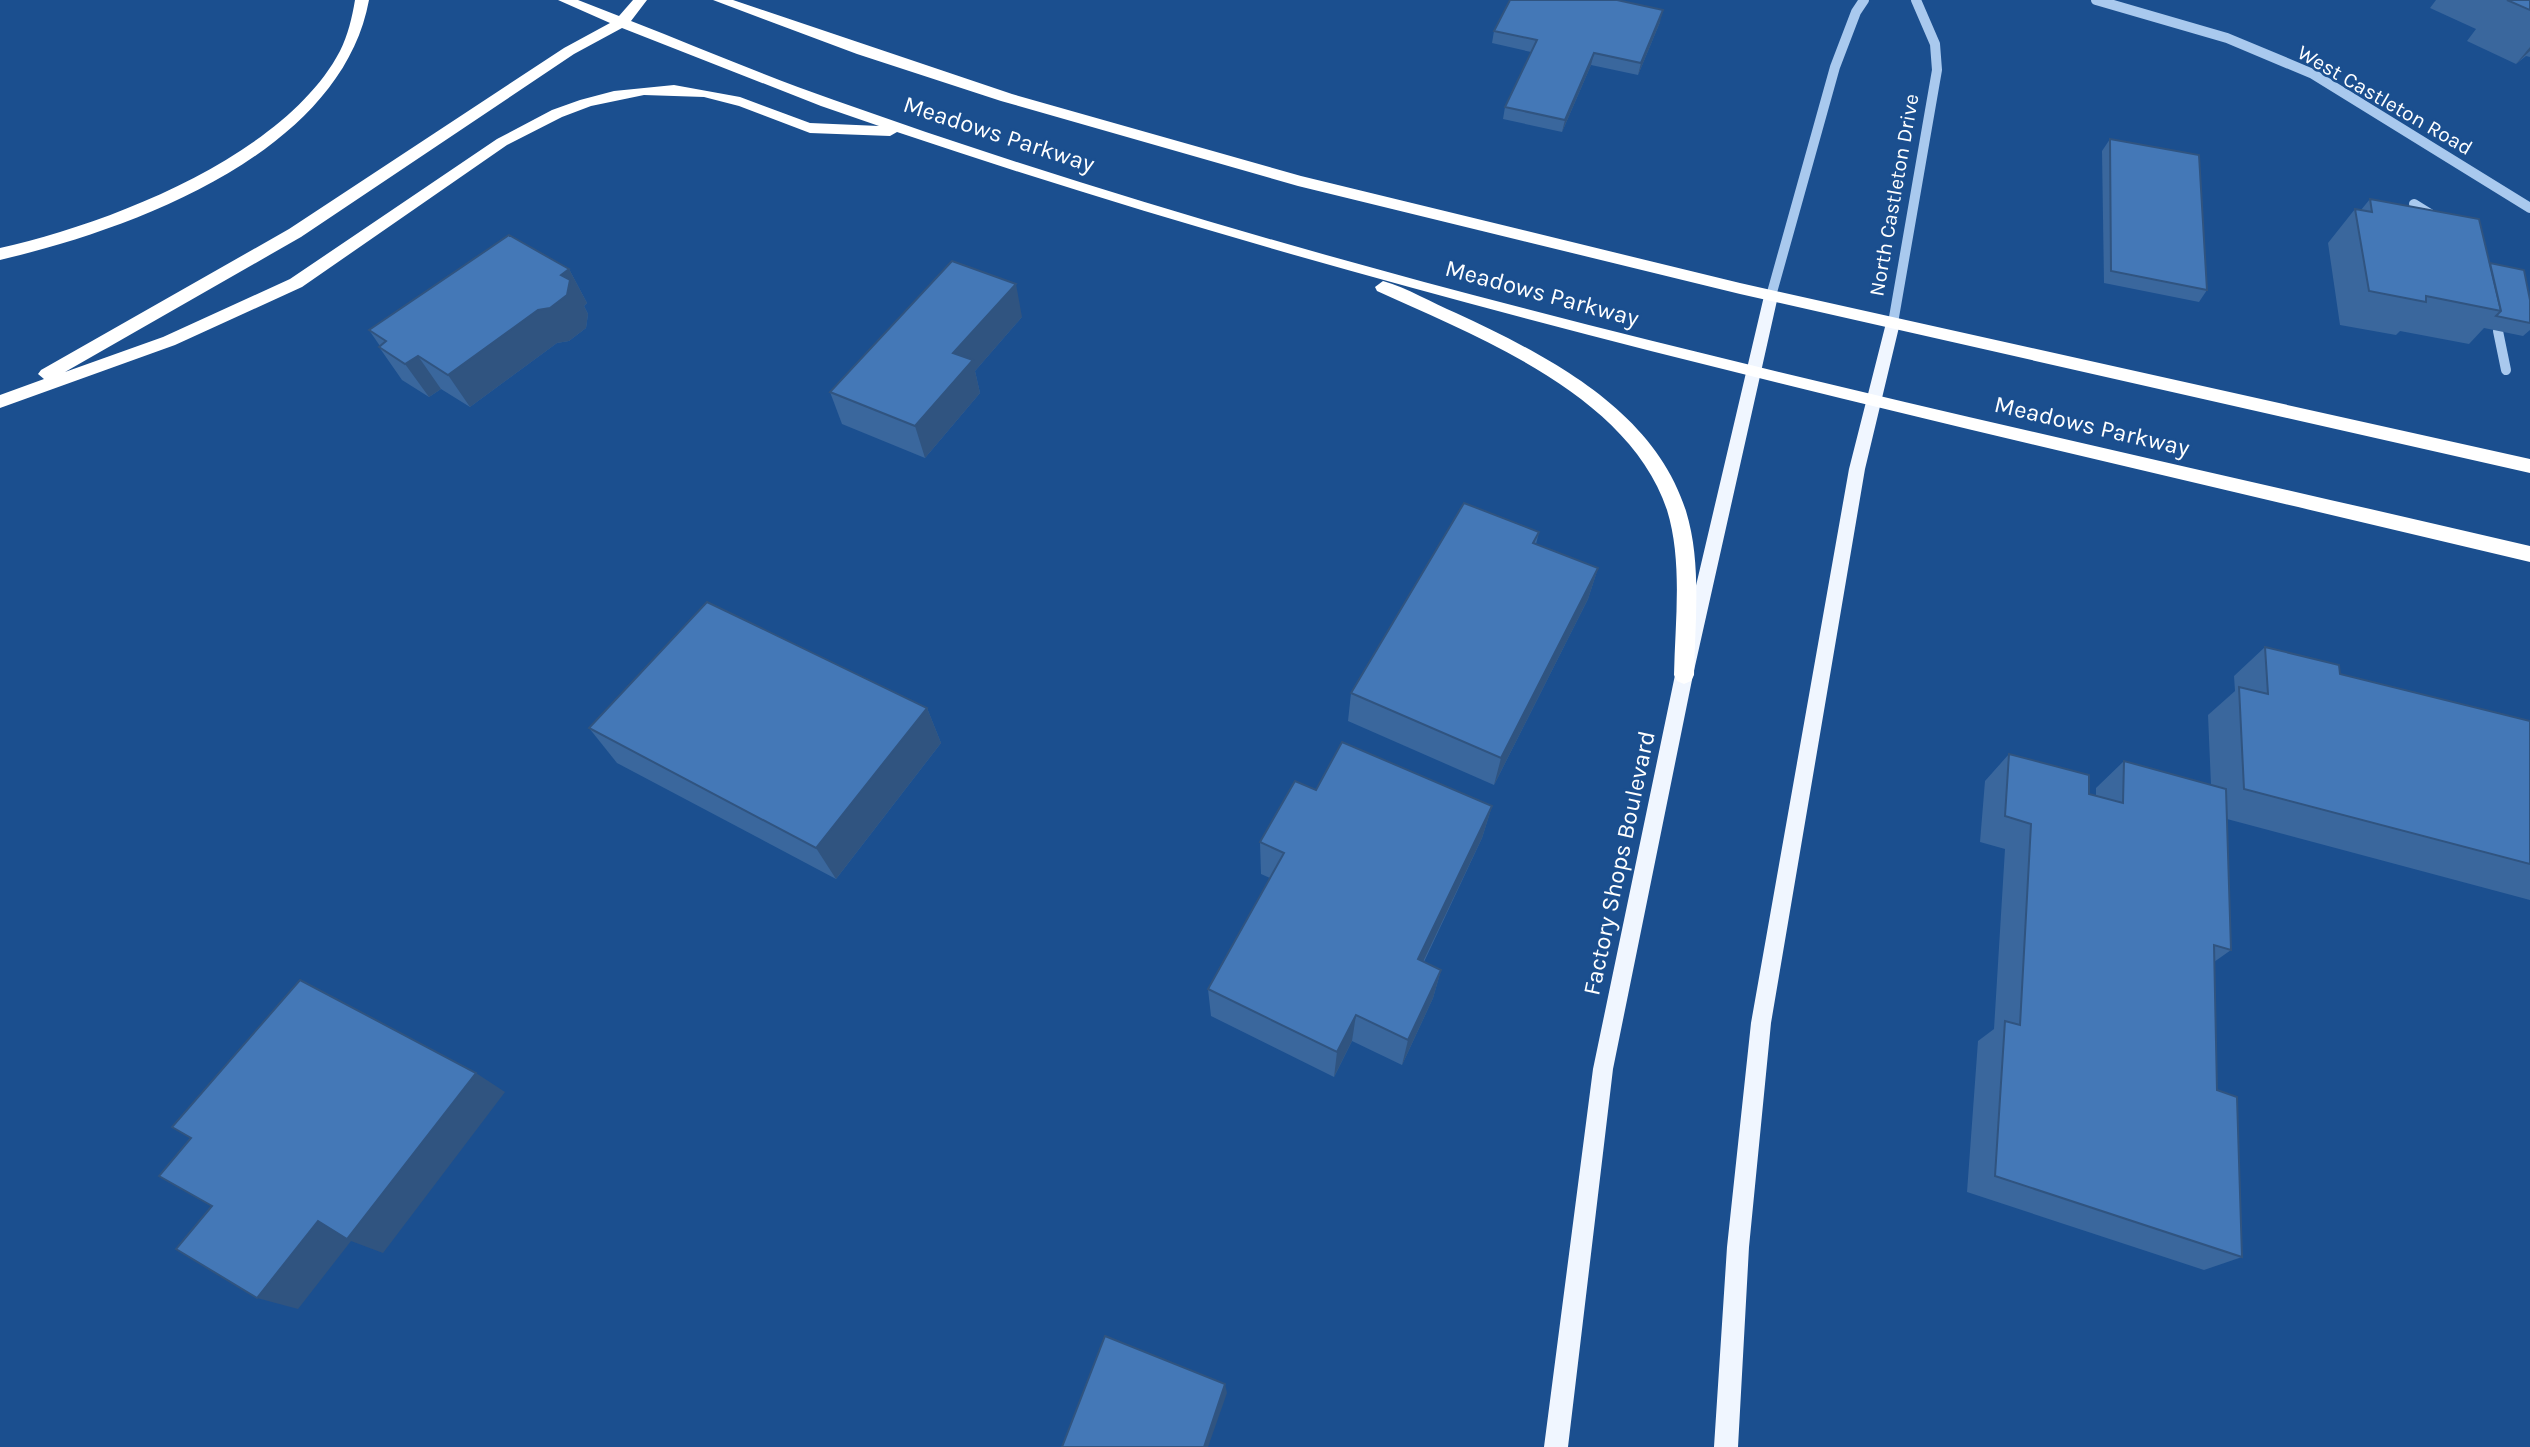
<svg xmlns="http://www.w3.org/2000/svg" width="2530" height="1447" font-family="Karla,sans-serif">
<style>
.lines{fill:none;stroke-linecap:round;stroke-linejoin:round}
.minor{stroke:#a9c9ee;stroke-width:10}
.major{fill:#f0f6ff;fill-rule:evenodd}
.highway{fill:#fff;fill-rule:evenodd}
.wall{fill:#3a679d}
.shaded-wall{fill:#305480}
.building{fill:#4478b7;stroke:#305480;stroke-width:2}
.labels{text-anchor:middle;stroke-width:5;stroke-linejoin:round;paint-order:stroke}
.far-street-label{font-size:21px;fill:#fff;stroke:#1b4f8f}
.street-label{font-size:24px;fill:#fff;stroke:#1b4f8f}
</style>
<rect width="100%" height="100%" fill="#1b4f8f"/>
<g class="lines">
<g class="minor">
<path d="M2096,0L2227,38L2313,74L2530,208"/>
<path d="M2414,204L2435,217"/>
<path d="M1771,296L1835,67L1856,12L1864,0"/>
<path d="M1893,323L1937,70L1935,44L1916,0"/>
<path d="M2498,331L2506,370"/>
</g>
<g class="major">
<path d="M1771,291L1778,296L1693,675L1613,1069L1568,1447H1544L1593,1069L1675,675L1764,296Z"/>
<path d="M1893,318L1900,323L1865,469L1771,1023L1749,1247L1738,1447H1714L1727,1247L1751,1023L1849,469L1886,323Z"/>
</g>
<g class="highway">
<path d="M355,0H369C341,153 133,229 0,260V248C108,224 285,156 340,51C348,35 352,18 355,0Z"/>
<path d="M558,0H578L619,16L633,0H647L631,21C698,47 765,76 834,100C1384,296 1962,413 2530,546V562C1982,431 1431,312 897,132L890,136L810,133L739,106L704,97L644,95L591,106L562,117L507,145L302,287L175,345L0,408V395L44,379L38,374L41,370L289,229L564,48L610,23ZM622,28L821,106L879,126L810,123L740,97L674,85L614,91L580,100L552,110L497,139L290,279L163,337L65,372L301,237L574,54Z"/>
<path d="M713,0H733L1012,94L1301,176L1740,283L2530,459V473L1740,294L1298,186L1001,101L857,54Z"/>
<path d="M1383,281C1408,288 1432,303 1456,313C1546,355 1654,409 1686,511C1702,563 1695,622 1694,675L1691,681L1684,684L1677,681L1674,675C1675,622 1683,562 1667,510C1629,395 1478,337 1377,291L1375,287Z"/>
</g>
</g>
<g class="wall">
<path d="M2436,0H2530V57L2526,56L2516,64L2467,41L2476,29L2430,8Z"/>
<path d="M1660,22L1638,75L1591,65L1562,132L1503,119L1505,107L1531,52L1492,43L1494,31Z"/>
<path d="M2110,139L2207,290L2199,302L2104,283L2102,151Z"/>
<path d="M2370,199L2490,263L2530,300V330L2523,336L2484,328L2469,344L2400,331L2396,335L2340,325L2328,243L2355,209L2361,210Z"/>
<path d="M569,269L587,303L584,306L588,314L586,328L569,341L557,343L470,407L441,389L429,397L402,380L379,347L380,346L369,330Z"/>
<path d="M1022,317L975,371L980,393L925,458L842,424L830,392Z"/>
<path d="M1539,532L1536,544L1598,568L1588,599L1494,785L1348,721L1351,693Z"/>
<path d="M2265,647L2340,674L2530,721V900L2227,819L2231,950L2214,962L2217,1090L2242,1257L2204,1270L1967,1192L1978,1041L1994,1029L2005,849L1980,842L1985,781L2009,754L2089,794L2096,796V788L2124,761L2211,785L2208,715L2235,691L2234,676Z"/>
<path d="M927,708L941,743L836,879L617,763L589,728Z"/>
<path d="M1316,790L1492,806L1482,838L1424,962L1441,970L1433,998L1402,1065L1352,1041L1334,1077L1211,1016L1208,989L1270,878L1261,874L1260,842Z"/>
</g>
<g class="shaded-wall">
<path d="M1663,10L1660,22L1638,75L1641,63Z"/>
<path d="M2530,47V51L2516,64Z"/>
<path d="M1594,53L1591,65L1562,132L1565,120Z"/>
<path d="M569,269L587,303L584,306L588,314L586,328L569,341L557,343L470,407L448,375L561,275Z"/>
<path d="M1016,284L1022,317L975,371L980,393L925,458L915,426L953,353Z"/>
<path d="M418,356L441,389L429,397L405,364Z"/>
<path d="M1598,568L1588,599L1494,785L1501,758Z"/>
<path d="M927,708L941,743L836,879L816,848Z"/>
<path d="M1492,806L1482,838L1411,987L1418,959Z"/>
<path d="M1441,970L1433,998L1402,1065L1408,1040Z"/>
<path d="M1356,1015L1352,1041L1334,1077L1337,1052Z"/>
<path d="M476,1073L505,1092L383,1253L351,1241L298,1309L257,1298L318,1221Z"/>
<path d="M1225,1384L1227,1393L1208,1447H1204Z"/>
</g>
<g class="building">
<path d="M1510,0H1617L1663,10L1641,63L1594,53L1565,120L1505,107L1537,40L1494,31Z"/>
<path d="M2507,0H2530V10Z"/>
<path d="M2110,139L2199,155L2207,290L2111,271Z"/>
<path d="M2370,199L2479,219L2501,311L2426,296V302L2369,291L2355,209L2372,212Z"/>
<path d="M509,235L569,269L561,275L570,280L567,295L550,308L538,310L448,375L418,356L405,364L379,347L386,341L369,330Z"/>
<path d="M952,261L1016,284L953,353L973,360L915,426L830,392Z"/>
<path d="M2490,263L2524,270L2530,300V323L2496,316L2501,311Z"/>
<path d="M1464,503L1539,532L1533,543L1598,568L1501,758L1351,693Z"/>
<path d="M707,602L927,708L816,848L589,728Z"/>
<path d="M2265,647L2339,665L2340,674L2530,721V864L2244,789L2239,687L2268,694Z"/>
<path d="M1342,742L1492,806L1418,959L1441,970L1408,1040L1356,1015L1337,1052L1208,989L1284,853L1260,842L1295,781L1316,790Z"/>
<path d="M2009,754L2089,775V794L2123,803L2124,761L2226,789L2231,950L2214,945L2217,1090L2237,1097L2242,1257L1995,1176L2005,1021L2020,1025L2031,824L2005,816Z"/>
<path d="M300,980L476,1073L347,1239L318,1221L257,1298L176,1249L212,1206L159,1176L191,1138L172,1127Z"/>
<path d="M1105,1336L1225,1384L1204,1447H1062Z"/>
</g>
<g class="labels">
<g class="far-street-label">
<text transform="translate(2385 100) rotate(30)" y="7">West Castleton Road</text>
<text transform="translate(1894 195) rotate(-80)" y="7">North Castleton Drive</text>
</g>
<g class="street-label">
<text transform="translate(999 134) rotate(18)" y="8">Meadows Parkway</text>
<text transform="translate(1542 293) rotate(15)" y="8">Meadows Parkway</text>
<text transform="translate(2092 426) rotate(13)" y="8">Meadows Parkway</text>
<text transform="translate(1619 863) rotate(-78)" y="8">Factory Shops Boulevard</text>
</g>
</g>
</svg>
